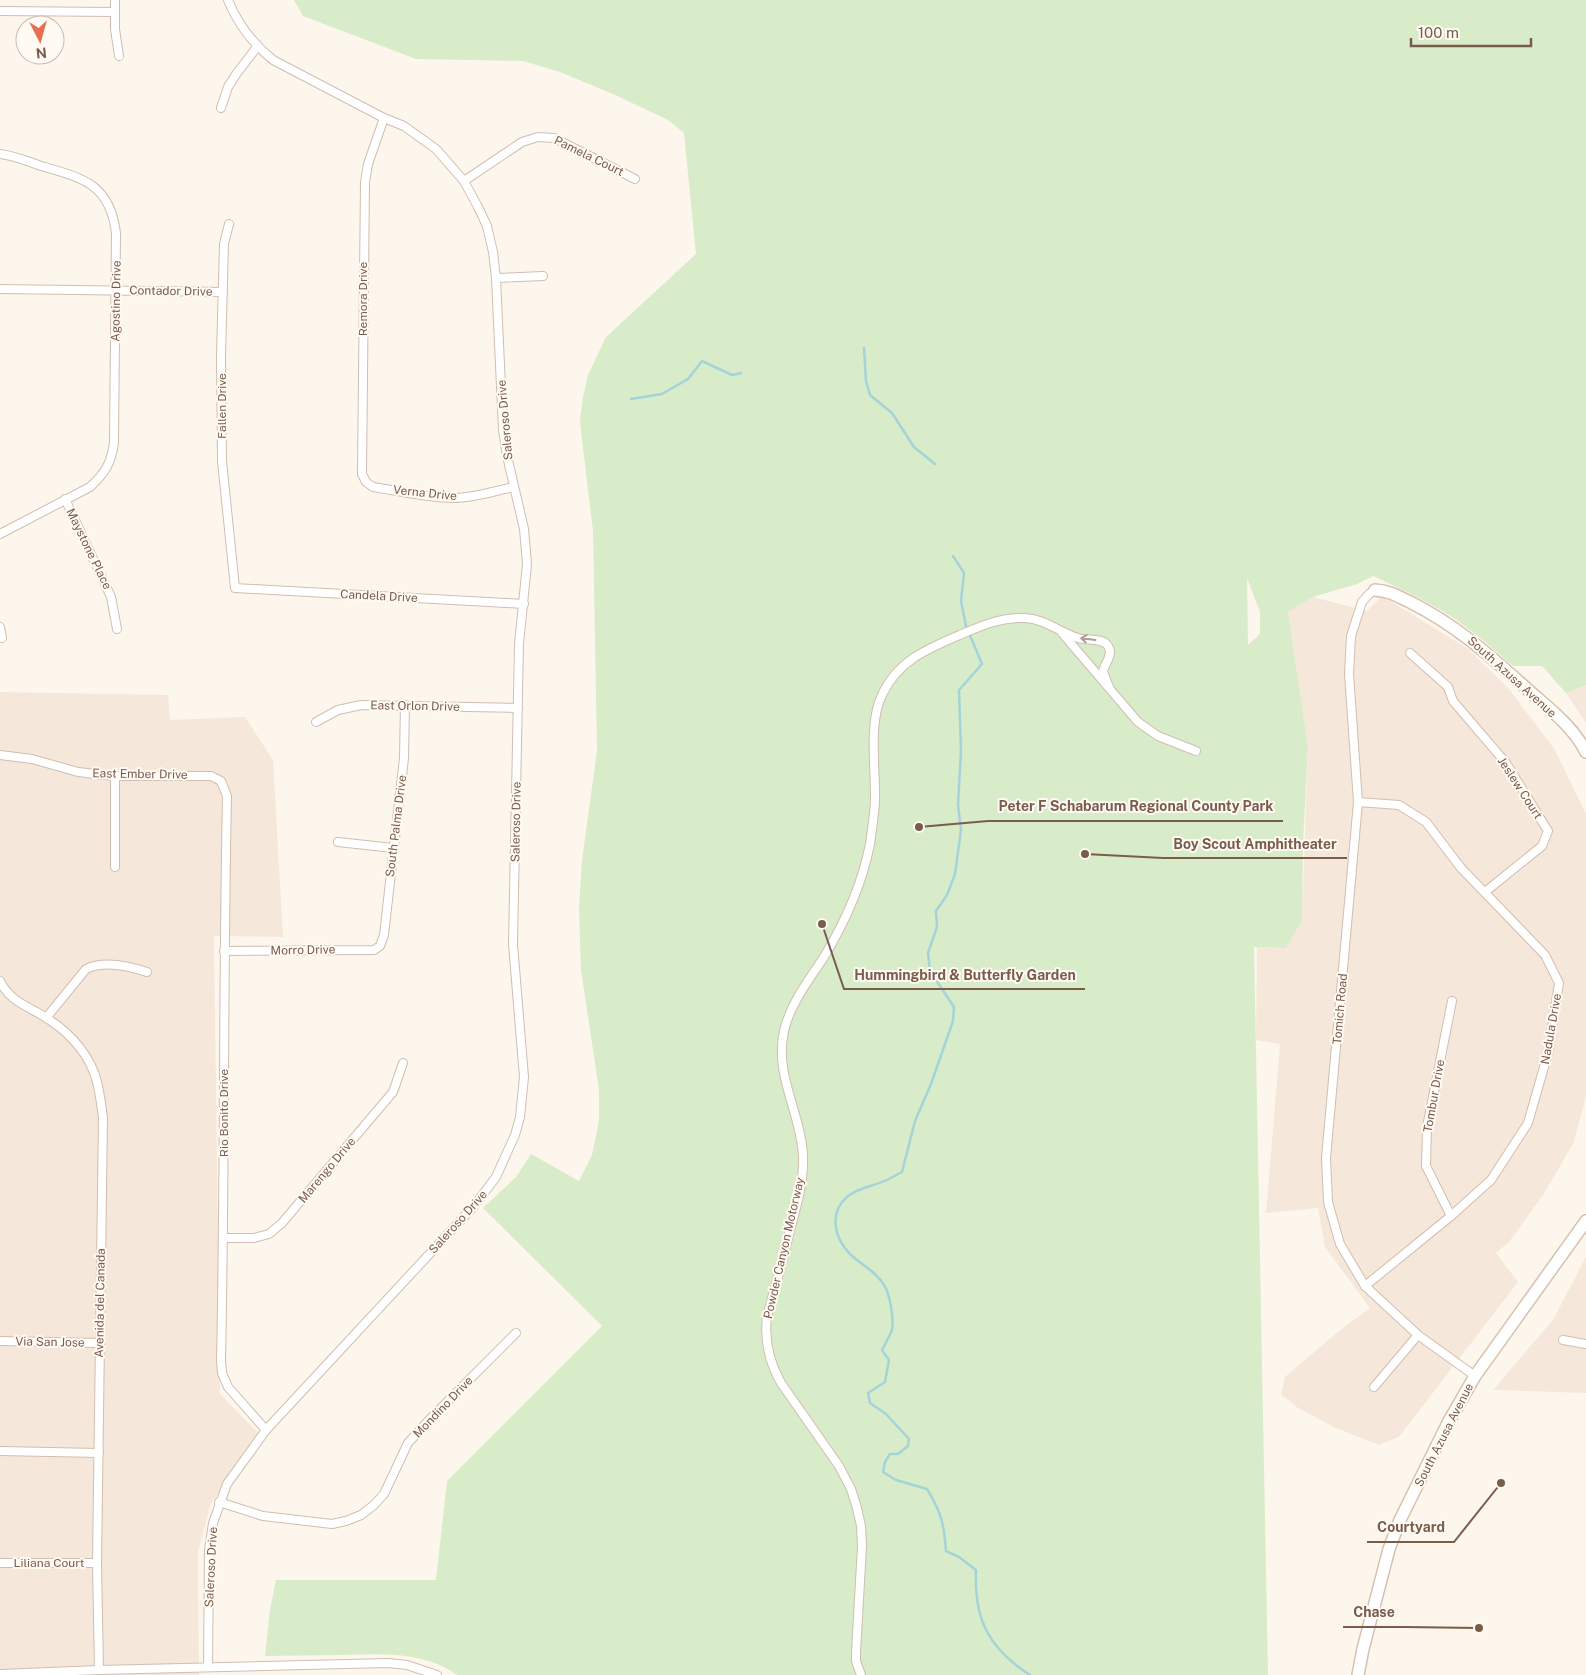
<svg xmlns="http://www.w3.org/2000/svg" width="1586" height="1675" font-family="'Public Sans',sans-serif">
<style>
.residential{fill:#f5e8da}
.green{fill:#d8ecc9;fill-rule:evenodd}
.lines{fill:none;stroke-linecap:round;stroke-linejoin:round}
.stream{stroke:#a5d3da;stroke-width:2.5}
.street-casing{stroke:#d1beb0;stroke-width:10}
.secondary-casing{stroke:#d6c0b0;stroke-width:14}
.street{stroke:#fff;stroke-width:8}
.secondary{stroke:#fff;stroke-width:11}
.oneway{stroke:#af9d94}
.labels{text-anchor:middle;stroke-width:4;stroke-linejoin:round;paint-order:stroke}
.street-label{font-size:12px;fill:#7a5c4d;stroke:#fffaf3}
.leader{fill:none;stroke:#7a5c4d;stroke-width:2}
.callout-dot{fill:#7a5c4d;stroke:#fffaf3;stroke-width:2}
.callout-label{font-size:14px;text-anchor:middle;font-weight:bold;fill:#7a5c4d;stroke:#fffaf3;stroke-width:4;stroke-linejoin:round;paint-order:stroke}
</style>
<rect width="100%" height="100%" fill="#fdf6ec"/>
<g class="residential">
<path d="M1382,596L1467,648L1509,689L1555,750L1586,814V1096L1574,1142L1545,1192L1509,1242L1496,1253L1518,1282L1399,1437L1379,1445L1334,1427L1298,1408L1281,1394L1285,1377L1339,1331L1370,1308L1325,1247L1318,1208L1266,1213L1280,1044L1256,1040L1257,947L1286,948L1302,921L1308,746L1288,612L1313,597L1367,611Z"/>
<path d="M1586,685V723L1566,693Z"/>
<path d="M0,692L168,695L170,720L245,717L273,760L283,937L214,936L220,1394L261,1436L211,1503L198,1552L199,1675H0Z"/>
<path d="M1586,1257V1393L1493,1390L1553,1320Z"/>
</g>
<path class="green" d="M294,0H1586V685L1566,693L1542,666H1513C1493,649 1472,630 1449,615C1425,600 1399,588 1373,576L1357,584L1313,597L1288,612L1308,746L1303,844L1302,921L1286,948L1254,947L1268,1675H457C423,1651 382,1654 342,1655C316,1655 291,1656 265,1656L270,1609L276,1580H436L447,1481L602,1326L483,1208L516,1177L531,1154L579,1181L592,1155L599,1121V1090L581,970L579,906L582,860L597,751L593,531L582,440L580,420L583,397L588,375L606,337L696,254L684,133L668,120L613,94L560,72L523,61L416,59L303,16ZM1247,578L1260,612V634L1248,645Z"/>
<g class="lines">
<g class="stream">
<path d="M864,348L866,381L870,395L892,413L914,447L935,464"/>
<path d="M631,399L662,394L688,379L702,361L732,375L741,373"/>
<path d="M953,556L964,573L961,601L966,626L982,664L959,690L961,751L958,805L961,830L955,874L947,895L936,911L937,927L928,953L930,971L954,1007L953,1021L931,1084L915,1121L902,1172C898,1174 893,1177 889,1179C876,1186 858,1187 847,1197C828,1213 835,1239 850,1254C861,1265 876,1271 884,1285C890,1294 894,1319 892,1330C890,1336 885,1344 882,1350L889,1360L885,1382L868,1393L870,1403L886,1414L909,1439L908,1446L898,1454H890L885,1462L883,1472L896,1480L927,1489C941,1512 944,1523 946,1551L959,1557L976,1570C974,1619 988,1648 1030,1675"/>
</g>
<defs>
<g id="street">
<path d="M115,0V29L119,56"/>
<path d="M0,11L115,12"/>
<path d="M221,108L228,87L237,73L257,47"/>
<path d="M384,118L368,164L365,182L362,474L366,482L373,487C400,491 427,498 454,498C474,498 494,491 514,487"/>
<path d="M0,154C14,156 28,161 41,166C83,178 110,184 116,233L114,443C111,464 105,473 90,487L0,534"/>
<path d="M464,181L522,142L538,137L554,138L635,179"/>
<path d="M229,224L224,244L221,355L222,461L235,588L524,604"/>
<path d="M496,278L543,276"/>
<path d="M0,289L223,292"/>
<path d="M65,499L111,597L117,629"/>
<path d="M1375,590L1369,594L1362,602L1351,636L1349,674L1358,802L1326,1158L1328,1202L1340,1244L1365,1286L1418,1335L1475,1376"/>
<path d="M0,627L2,638"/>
<path d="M1062,633L1138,722L1158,736L1196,751"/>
<path d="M1410,653L1448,687L1453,701L1506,763L1548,831L1542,846L1485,892"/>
<path d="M316,722L338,710L361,705L518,708"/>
<path d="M0,755L32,759L78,772L115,776H211L221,781L227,796C223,985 225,1173 221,1361L222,1373L228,1387L266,1430"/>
<path d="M115,776V867"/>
<path d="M1358,802L1399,805L1426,822L1461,868L1545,955L1559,983L1548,1053L1528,1123L1491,1180L1451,1216L1365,1286"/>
<path d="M338,842L393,848"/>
<path d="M224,951L374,950L380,946L384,935L404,758L405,705"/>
<path d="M0,981C11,1004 32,1007 51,1021C72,1035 91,1057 97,1082C100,1093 101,1105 103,1117L97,1563L99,1670"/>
<path d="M46,1018L86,969C104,960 129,966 147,972"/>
<path d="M1451,1216L1426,1166L1427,1127L1452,1001"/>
<path d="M223,1238H254L269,1234L282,1223L393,1092L403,1063"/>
<path d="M1563,1340L1586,1344"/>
<path d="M0,1341L100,1343"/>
<path d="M1374,1387L1418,1335"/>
<path d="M0,1451L99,1453"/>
<path d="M219,1502L263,1516L332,1524L346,1521L361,1515L374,1505L384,1494L408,1443L432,1417L516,1333"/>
<path d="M0,1563H97"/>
<path d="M208,1667L209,1550L213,1523L227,1484L266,1430L474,1206L496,1177L515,1135L520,1117L524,1077L513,944L519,644L527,564L524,529L507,456L503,430L496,278L493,252L487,226L478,207L464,181L436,149L404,126L384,118L273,60C252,43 238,25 228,0"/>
<path d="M0,1674L99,1670L388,1663L407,1665L437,1675"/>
<path d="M861,1675L856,1661V1652L862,1546L861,1526L857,1508L851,1489L839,1466L781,1383C769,1362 764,1341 767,1316C775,1289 782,1262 789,1234C796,1208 804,1183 803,1156C801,1113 774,1075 784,1031C790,1004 809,980 824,957C845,922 862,885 870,844C872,830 874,816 875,802C876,770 868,723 882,695C898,660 929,648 962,634C983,625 1002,617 1025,618C1045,619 1059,632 1078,638C1086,641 1103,637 1108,646C1114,655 1104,664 1103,672L1109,687"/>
</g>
<g id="secondary">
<path d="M1375,590C1390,591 1397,596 1410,602C1456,625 1489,655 1526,688C1547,707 1573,726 1586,752"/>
<path d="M1358,1675L1363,1649L1389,1549L1400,1520L1449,1421L1475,1376L1586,1221"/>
</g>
</defs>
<use href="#street" class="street-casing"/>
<use href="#secondary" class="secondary-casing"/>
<use href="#street" class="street"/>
<use href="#secondary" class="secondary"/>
</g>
<defs><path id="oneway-shaft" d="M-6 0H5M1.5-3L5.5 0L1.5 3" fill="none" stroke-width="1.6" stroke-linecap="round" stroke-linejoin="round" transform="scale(1.25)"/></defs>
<use class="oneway" href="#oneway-shaft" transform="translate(1088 639) rotate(-173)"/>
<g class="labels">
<g class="street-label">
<text transform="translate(589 156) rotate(26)" y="4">Pamela Court</text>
<text transform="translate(171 291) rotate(1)" y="4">Contador Drive</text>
<text transform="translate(363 299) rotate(-90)" y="4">Remora Drive</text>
<text transform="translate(116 301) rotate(-89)" y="4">Agostino Drive</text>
<text transform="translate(222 406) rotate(-90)" y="4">Fallen Drive</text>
<text transform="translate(505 420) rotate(-95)" y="4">Saleroso Drive</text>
<text transform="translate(425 493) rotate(6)" y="4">Verna Drive</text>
<text transform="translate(89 549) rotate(64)" y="4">Maystone Place</text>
<text transform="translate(379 596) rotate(3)" y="4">Candela Drive</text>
<text transform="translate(1512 677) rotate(42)" y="4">South Azusa Avenue</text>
<text transform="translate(415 706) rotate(1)" y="4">East Orlon Drive</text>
<text transform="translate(140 774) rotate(1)" y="4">East Ember Drive</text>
<text transform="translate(1520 788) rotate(57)" y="4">Jeslew Court</text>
<text transform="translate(516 822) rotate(-89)" y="4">Saleroso Drive</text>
<text transform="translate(396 826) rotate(-83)" y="4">South Palma Drive</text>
<text transform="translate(303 950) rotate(-1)" y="4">Morro Drive</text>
<text transform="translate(1340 1009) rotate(-85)" y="4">Tomich Road</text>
<text transform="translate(1551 1029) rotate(-80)" y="4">Nadula Drive</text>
<text transform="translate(1434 1096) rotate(-80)" y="4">Tombur Drive</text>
<text transform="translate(224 1113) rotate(-90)" y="4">Rio Bonito Drive</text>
<text transform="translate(327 1170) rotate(-50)" y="4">Marengo Drive</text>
<text transform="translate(458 1222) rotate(-48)" y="4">Saleroso Drive</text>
<text transform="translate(784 1248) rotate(-77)" y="4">Powder Canyon Motorway</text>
<text transform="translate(100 1303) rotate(-89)" y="4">Avenida del Canada</text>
<text transform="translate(50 1342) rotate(1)" y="4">Via San Jose</text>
<text transform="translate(443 1407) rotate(-46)" y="4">Mondino Drive</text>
<text transform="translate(1444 1435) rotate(-63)" y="4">South Azusa Avenue</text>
<text x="49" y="1567">Liliana Court</text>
<text transform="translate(211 1567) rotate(-87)" y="4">Saleroso Drive</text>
</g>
</g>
<path class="leader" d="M919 827L988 821H1283M1085 854L1163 858H1347M822 924L844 989H1085M1501 1483L1454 1542H1367M1479 1628L1405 1627H1343"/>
<g class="callout-dot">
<circle cx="919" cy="827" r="5"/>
<circle cx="1085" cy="854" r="5"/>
<circle cx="822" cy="924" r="5"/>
<circle cx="1501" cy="1483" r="5"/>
<circle cx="1479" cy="1628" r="5"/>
</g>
<g class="callout-label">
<text x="1136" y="811">Peter F Schabarum Regional County Park</text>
<text x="1255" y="849">Boy Scout Amphitheater</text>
<text x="965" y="980">Hummingbird &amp; Butterfly Garden</text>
<text x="1411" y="1532">Courtyard</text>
<text x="1374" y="1617">Chase</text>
</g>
<g transform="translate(40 40) rotate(174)"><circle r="24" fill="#fffaf3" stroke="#cabbb1"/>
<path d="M0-4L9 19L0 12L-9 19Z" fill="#e76f51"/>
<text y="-8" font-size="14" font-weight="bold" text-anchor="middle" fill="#7a5c4d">N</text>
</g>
<path d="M1411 38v8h120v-8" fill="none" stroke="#7a5c4d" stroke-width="2.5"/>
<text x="1418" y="38" font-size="15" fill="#7a5c4d" stroke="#fffaf3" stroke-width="4" paint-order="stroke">100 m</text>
</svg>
